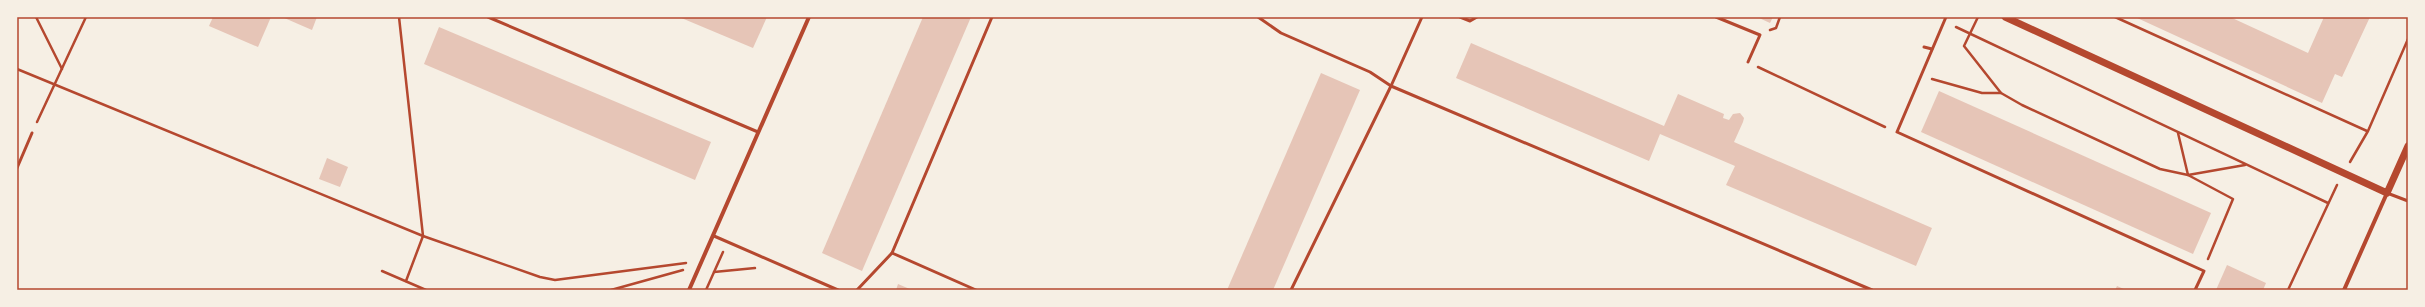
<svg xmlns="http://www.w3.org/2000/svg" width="2425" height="307" font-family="'Noto Serif',serif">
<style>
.building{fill:#e6c5b7}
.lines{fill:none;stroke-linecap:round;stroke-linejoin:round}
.path{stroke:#b5482f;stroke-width:2.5}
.service{stroke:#b5482f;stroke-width:3}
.minor{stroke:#b5482f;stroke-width:4}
.tertiary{stroke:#b5482f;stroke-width:7}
.neatline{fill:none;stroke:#b5482f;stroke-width:1.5}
</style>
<rect width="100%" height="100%" fill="#f6efe4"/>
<g class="building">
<path d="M213,17H271L258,47L209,26Z"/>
<path d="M282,17H317L312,30Z"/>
<path d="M679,17H767L753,48Z"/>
<path d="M923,17H971L862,271L822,253Z"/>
<path d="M1757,17H1773L1770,23Z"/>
<path d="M2135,17H2230L2308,53L2324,17H2370L2342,77L2335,74L2322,103Z"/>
<path d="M439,27L711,142L695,180L424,64Z"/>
<path d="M1471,43L1664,126L1678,94L1724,114L1723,118L1729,120L1733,114L1740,113L1744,118L1743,122L1734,142L1932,228L1916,266L1726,185L1735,166L1660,134L1649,161L1456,78Z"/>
<path d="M1321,73L1360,90L1273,290H1227Z"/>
<path d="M1939,91L2211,213L2193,254L1921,132Z"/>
<path d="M327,158L348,167L340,187L319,179Z"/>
<path d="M2227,265L2266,283L2263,290H2216Z"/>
<path d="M898,284L912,290H896Z"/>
<path d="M2117,286L2126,290H2115Z"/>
</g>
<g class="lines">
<g class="path">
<path d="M36,17L62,69"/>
<path d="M399,17L423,236L406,281"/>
<path d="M1978,17L1964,46L2001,93L2022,105L2160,169L2188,175L2233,199L2208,259"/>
<path d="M2115,17L2367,131"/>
<path d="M1956,27L2328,203"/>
<path d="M1770,30L1776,28L1780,17"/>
<path d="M1758,67L1885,127"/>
<path d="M17,69L423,236L540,277L555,280L686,263"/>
<path d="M1932,79L1982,93H2001"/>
<path d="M37,122L86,17"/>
<path d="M2178,133L2188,175L2245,165"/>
<path d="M2350,162L2368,131L2408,39"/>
<path d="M382,271L426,290"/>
<path d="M714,272L755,268"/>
<path d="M611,290L683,270"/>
<path d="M706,290L723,252"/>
<path d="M2288,290L2337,185"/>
</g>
<g class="service">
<path d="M488,17L758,132"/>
<path d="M1258,17L1281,33L1370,72L1391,86L1872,290"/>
<path d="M1460,17L1470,21L1477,17"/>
<path d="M1716,17L1760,35L1748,62"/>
<path d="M1946,17L1897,132L2204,271L2195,290"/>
<path d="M1924,47L1932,49"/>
<path d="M17,168L32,133"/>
<path d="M2387,193L2408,201"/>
<path d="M714,236L838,290"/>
<path d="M892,253L976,290"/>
<path d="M857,290L892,253L992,17"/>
<path d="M1291,290L1391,86L1422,17"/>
</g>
<g class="minor">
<path d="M689,290L809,17"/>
<path d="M2344,290L2387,193"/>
</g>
<path class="tertiary" d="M2005,17L2387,193L2408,146"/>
</g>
<rect width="2425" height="307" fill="none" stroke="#f6efe4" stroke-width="36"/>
<rect x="18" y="18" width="2389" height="271" class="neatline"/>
</svg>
